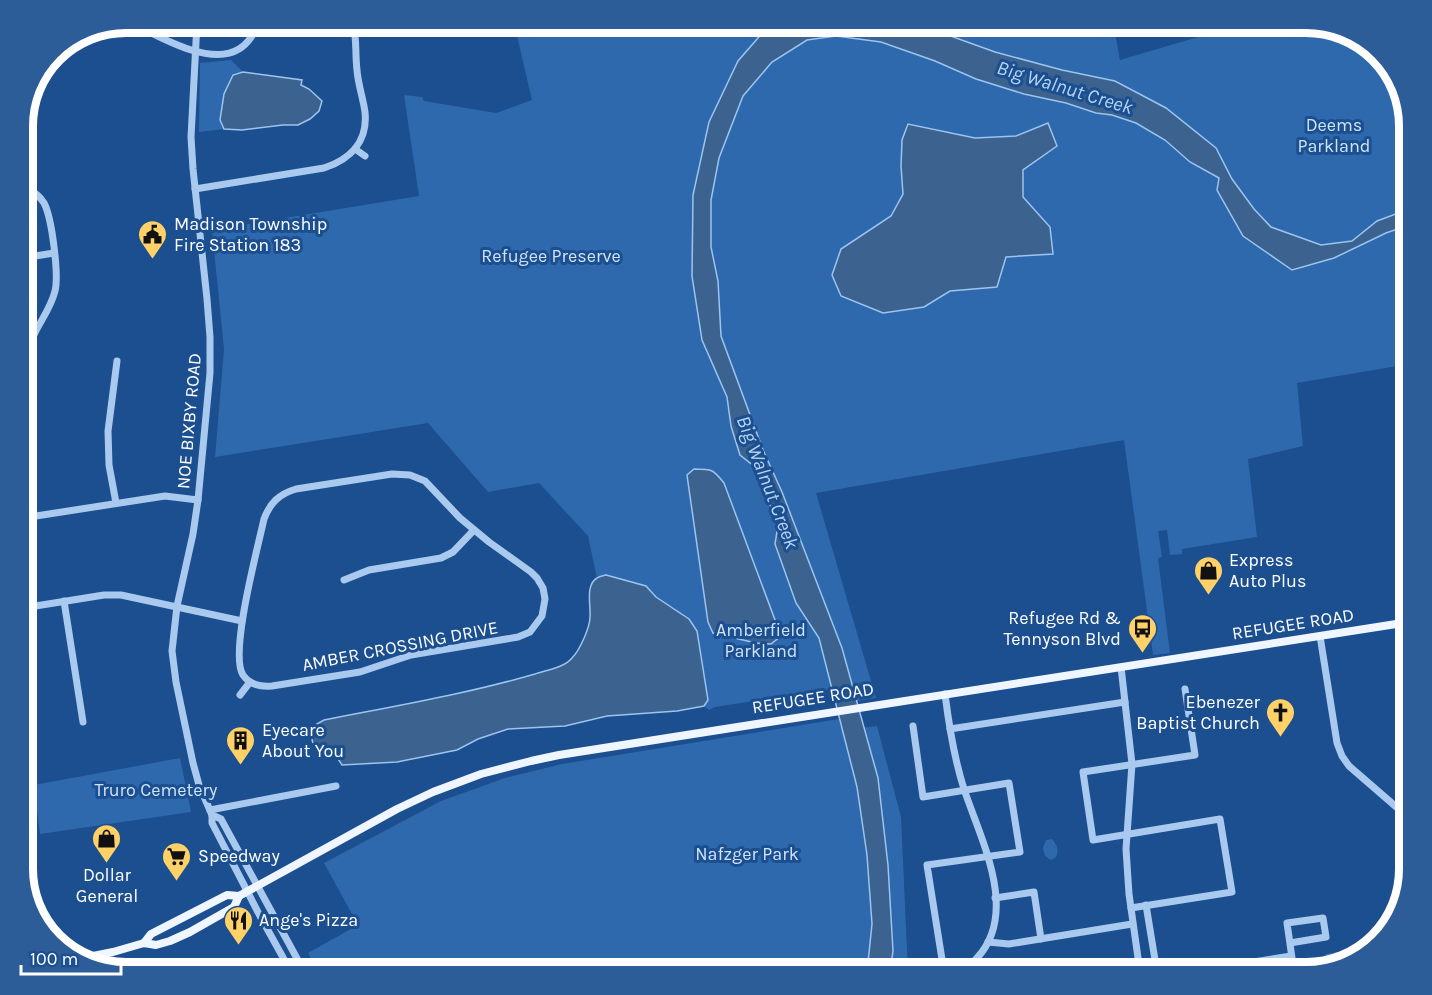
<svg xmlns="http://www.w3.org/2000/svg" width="1432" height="995" font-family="Karla,sans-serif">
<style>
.green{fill:#2e69ad;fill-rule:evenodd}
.water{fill:#3c6290;stroke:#9cc4f0;stroke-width:1.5}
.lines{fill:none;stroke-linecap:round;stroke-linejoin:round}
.minor{stroke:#a9c9ee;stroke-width:7}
.major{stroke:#f0f6ff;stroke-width:8}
.labels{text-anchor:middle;stroke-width:6;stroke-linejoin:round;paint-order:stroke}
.park-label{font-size:18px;fill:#cfe3fa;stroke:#1b4f8f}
.poi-label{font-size:18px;fill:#fff;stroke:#1b4f8f;text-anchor:start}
.street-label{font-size:18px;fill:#fff;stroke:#1b4f8f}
.water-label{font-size:20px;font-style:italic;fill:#b5d3f5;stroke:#1b4f8f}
.rim{fill:none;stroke:#fff;stroke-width:8}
</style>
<rect width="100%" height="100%" fill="#1b4f8f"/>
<g class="green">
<path d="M514,23H776L764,31L698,182L718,377L727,397L731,426L740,455L753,453L839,688L715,707L709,710L704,706L708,700L689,619L656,597L646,586L606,575L597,578L588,536L539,483L488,492L428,423L215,457L224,349L212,230L419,196L404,95L422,97L424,101L496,113L532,100Z"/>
<path d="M899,23H1113L1120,60L1232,27V23H1306L1369,44L1399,80L1409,126V209L1377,221L1353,244L1321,245L1271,227L1254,209L1232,179L1216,148L1166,108L1117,81L1062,70L995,52L945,34Z"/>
<path d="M836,36L881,42L935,61L976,79L1024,94L1066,103L1096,113L1112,115L1136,123L1165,140L1190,162L1220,178L1292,270L1386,233L1409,225V364L1297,383L1303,446L1248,459L1257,537L1182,549V554L1170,555L1167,530L1158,531L1162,557L1158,558L1170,653L1153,655L1124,440L816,493L876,698L856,701L842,648L782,492L763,450L721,336L718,281L711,247V200L719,158L743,96L772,62L807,40ZM1047,123L1023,170V197L1050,227L1053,254L1005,257L997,287L950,291L924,307L841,249L891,216L903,194L901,166L902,140L908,124L975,138L1016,136Z"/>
<path d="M231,60L243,72L233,75L220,120L224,129L199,132L200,63Z"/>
<path d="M839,719L842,730L877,726L901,817L908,972H317L308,953L358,925L324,863L441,801L505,778L562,764Z"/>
<path d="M180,758L191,812L40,834L34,785Z"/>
<path d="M1052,839C1058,845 1061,857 1051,860L1045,856L1043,848L1046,840Z"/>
<path d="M1337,952L1339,965L1328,967L1325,954Z"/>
</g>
<g class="water">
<path d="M776,23H899L945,34L995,52L1062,70L1115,81L1166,108L1216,148L1232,179L1254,209L1271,227L1321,245L1352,241L1377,221L1409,209V225L1386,233L1334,258L1292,270L1243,236L1217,190L1219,178L1190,162L1165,140L1136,123L1112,115L1096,113L1066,103L1024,94L976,79L935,61L881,42L836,36L807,40L772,62L743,96L719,158L711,200V247L718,281L721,336L763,450L782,492L842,648L878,778L888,865L893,951L890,972H867L872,924L867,855L857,787L819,638L796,603L775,544L778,525L755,467L740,455L731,426L727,397L702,340L692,276L693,195L709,122L738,61L764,31Z"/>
<path d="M243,72L302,80L301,85L309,89L322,101L319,111L310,119L298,125H283L242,130L224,129L220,120L224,94L233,75Z"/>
<path d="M1048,123L1057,146L1023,170V197L1050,227L1053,254L1006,257L997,287L950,291L924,307L883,313L841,296L832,275L841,249L891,216L903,194L901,166L902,140L908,124L975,138L1016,136Z"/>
<path d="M694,469C712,469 713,469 724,483L781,636L771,644L756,643L713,633L708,622L687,475Z"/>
<path d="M606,575L646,586L656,597L689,619L697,631L708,700L704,706L677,711L607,716L565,726L508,729L478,739L457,750L397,762L342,765L333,751L315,747C310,739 311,733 315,725L324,720C395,706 466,694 535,674C546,670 564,668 572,658C580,650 590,627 590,617C591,605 585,585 597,578C600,576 603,576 606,575Z"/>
</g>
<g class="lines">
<g class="minor">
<path d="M132,23C158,36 210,67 239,49C249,43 254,33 259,23"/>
<path d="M197,23L191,137L193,169L207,299L210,337V373L198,500L193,534L177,606L172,651L176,682L193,763L199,785L212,815V823L260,916L290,970L294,972"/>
<path d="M355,149L365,156"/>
<path d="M195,189L324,168C351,159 368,141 365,112C363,98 358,84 357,70C355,54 357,38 353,23"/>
<path d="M23,258L54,253"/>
<path d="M23,392C25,374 26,354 33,337C40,321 51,308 55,291C59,275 52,218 44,203C40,196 31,190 23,186"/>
<path d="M23,437V447L34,516"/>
<path d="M392,474L410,475L425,481L460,518L489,542L531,572L537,578L543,588L545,599L542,616L530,632L518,637L411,655L360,672L272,686C261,687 250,685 243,675C229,654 258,547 264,519C270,503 279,494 296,489Z"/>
<path d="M116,503L109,465L108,431L117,361"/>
<path d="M23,518L165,496L198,500"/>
<path d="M344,580L369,570L441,558L453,552L474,530"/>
<path d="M64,601L83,722"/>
<path d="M23,608L104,595H121L242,621"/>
<path d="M1320,636L1337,743L1342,756L1349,766L1409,818"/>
<path d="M1121,667L1132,764L1126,849L1129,894L1140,972"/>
<path d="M945,694C949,726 954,758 964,789C980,838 1020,912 977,958C972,964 965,968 959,972"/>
<path d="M240,695L250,682"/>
<path d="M913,726L923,797L1009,783L1020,852L927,865L944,972"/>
<path d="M950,729L1125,702"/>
<path d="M210,810L336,786"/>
<path d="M212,815L221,819L300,964V972"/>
<path d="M995,898L1034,892L1041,939"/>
<path d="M1146,905L1157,972"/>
<path d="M1131,908L1232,892L1220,819L1093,840L1083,772L1195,755L1185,689"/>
<path d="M988,942L1009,944L1132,924"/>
<path d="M1290,943L1326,937L1323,918L1287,923L1294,972"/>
<path d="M1191,972L1291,956"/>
</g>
<g class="major">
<path d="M144,943L151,934L227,895L239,896"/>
<path d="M83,958L113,952L144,943L156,945L170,941L190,932L234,907L239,896L397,809L433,792L481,774L531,761L559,755L1409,622"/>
</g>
</g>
<defs>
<symbol id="civic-pin" viewBox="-11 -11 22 30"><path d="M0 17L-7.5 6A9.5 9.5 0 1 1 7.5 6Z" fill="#ffd166" stroke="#1b4f8f"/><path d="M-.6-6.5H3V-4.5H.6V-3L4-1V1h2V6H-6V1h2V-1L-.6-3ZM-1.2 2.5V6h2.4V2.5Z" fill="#111"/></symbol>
<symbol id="shop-pin" viewBox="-11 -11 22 30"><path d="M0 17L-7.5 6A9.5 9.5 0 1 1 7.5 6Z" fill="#ffd166" stroke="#1b4f8f"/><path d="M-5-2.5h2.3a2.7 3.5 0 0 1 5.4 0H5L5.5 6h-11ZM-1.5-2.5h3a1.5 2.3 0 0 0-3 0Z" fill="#111"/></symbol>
<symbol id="bus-pin" viewBox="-11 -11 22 30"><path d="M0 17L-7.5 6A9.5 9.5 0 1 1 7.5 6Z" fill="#ffd166" stroke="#1b4f8f"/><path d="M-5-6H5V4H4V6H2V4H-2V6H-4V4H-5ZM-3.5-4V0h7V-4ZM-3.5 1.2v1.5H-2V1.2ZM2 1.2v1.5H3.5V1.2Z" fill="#111"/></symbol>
<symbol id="church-pin" viewBox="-11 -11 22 30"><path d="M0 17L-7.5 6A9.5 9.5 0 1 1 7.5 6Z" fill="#ffd166" stroke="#1b4f8f"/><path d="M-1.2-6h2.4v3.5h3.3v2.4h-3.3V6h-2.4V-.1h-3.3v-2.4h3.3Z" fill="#111"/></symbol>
<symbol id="building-pin" viewBox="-11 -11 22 30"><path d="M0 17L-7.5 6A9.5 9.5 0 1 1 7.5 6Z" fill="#ffd166" stroke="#1b4f8f"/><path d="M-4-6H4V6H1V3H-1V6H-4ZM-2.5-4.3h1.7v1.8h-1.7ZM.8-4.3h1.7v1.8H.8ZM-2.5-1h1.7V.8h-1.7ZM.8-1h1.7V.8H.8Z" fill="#111"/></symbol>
<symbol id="supermarket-pin" viewBox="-11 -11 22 30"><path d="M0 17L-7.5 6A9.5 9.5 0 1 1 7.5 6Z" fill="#ffd166" stroke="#1b4f8f"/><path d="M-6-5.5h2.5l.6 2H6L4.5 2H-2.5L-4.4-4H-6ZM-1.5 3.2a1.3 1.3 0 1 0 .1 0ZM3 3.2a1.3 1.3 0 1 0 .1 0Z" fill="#111"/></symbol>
<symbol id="restaurant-pin" viewBox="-11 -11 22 30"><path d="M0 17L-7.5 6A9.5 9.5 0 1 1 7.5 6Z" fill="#ffd166" stroke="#1b4f8f"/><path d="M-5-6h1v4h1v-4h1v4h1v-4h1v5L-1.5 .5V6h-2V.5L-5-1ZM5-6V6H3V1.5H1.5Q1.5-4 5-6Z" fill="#111"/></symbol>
</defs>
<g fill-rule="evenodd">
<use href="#civic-pin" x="136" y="218" width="33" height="45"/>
<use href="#shop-pin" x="1192" y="554" width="33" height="45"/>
<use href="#bus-pin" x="1126" y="612" width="33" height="45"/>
<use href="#church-pin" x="1264" y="696" width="33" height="45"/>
<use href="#building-pin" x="224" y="724" width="33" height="45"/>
<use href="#shop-pin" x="90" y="822" width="33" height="45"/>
<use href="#supermarket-pin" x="160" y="840" width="33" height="45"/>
<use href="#restaurant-pin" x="222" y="904" width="33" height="45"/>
</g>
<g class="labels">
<g class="park-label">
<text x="1334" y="131">Deems<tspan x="1334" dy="21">Parkland</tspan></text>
<text x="551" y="262">Refugee Preserve</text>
<text x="761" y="636">Amberfield<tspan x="761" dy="21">Parkland</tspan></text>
<text x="156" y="796">Truro Cemetery</text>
<text x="747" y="860">Nafzger Park</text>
</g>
<g class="poi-label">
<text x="174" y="230">Madison Township<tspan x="174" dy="21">Fire Station 183</tspan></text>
<text x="1229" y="566">Express<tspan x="1229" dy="21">Auto Plus</tspan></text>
<text x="1121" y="624" text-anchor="end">Refugee Rd &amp;<tspan x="1121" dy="21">Tennyson Blvd</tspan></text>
<text x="1260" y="708" text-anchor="end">Ebenezer<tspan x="1260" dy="21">Baptist Church</tspan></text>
<text x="262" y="736">Eyecare<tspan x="262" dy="21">About You</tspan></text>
<text x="198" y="862">Speedway</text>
<text x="107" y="881" text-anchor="middle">Dollar<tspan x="107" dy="21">General</tspan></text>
<text x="259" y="926">Ange's Pizza</text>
</g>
<g class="street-label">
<text transform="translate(189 421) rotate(-85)" y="6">NOE BIXBY ROAD</text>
<text transform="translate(1293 624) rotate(-9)" y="6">REFUGEE ROAD</text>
<text transform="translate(400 646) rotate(-11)" y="6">AMBER CROSSING DRIVE</text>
<text transform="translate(813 698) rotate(-9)" y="6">REFUGEE ROAD</text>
</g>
<g class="water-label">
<text transform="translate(1065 87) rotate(17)" y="7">Big Walnut Creek</text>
<text transform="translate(768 482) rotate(69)" y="7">Big Walnut Creek</text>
</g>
</g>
<path d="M0 0H1432V995H0ZM126 33H1306A93 93 0 0 1 1399 126V869A93 93 0 0 1 1306 962H126A93 93 0 0 1 33 869V126A93 93 0 0 1 126 33Z" fill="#2d5d98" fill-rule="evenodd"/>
<path class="rim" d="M126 33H1306A93 93 0 0 1 1399 126V869A93 93 0 0 1 1306 962H126A93 93 0 0 1 33 869V126A93 93 0 0 1 126 33Z"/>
<path d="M21 965v9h100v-9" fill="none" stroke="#ffffff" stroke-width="3"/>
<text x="30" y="965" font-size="18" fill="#ffffff" stroke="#1b4f8f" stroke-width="4.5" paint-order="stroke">100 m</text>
</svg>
